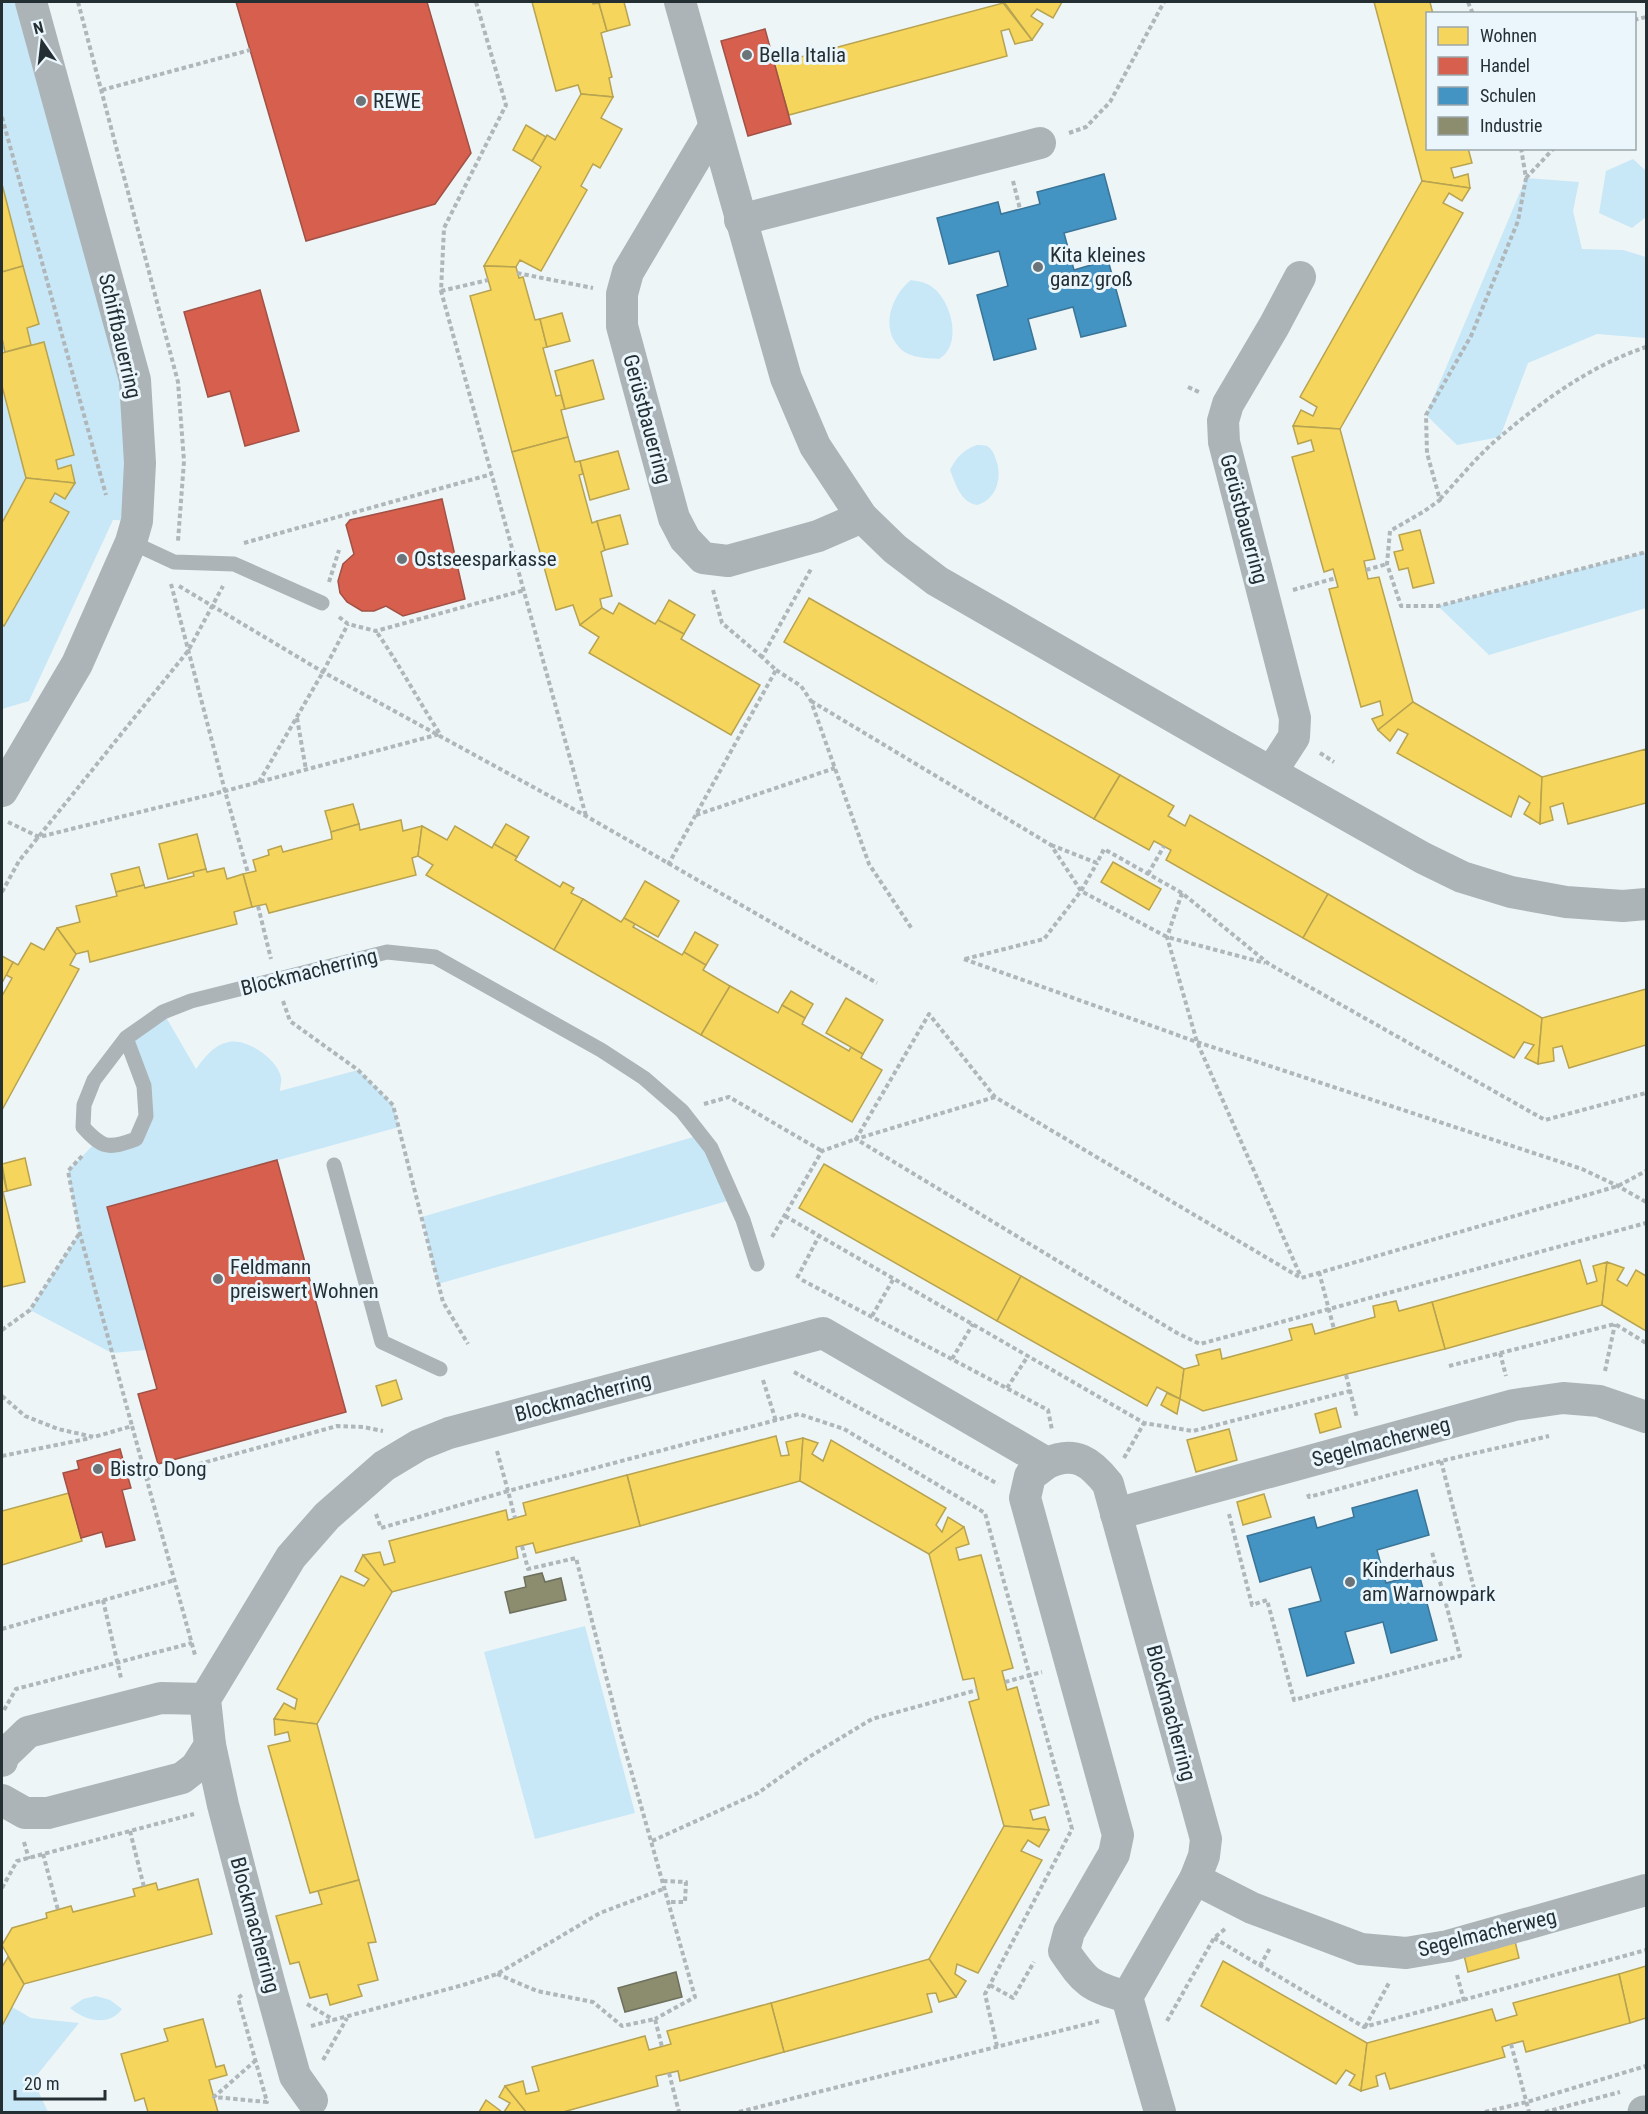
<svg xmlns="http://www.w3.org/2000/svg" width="1648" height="2114" font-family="'Roboto Condensed',sans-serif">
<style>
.green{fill:#c8e8f7}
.homes{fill:#f6d55c;stroke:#b7a350;stroke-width:1.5}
.shops{fill:#d6604d;stroke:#a15146;stroke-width:1.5}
.schools{fill:#4393c3;stroke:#3a7598;stroke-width:1.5}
.industry{fill:#8c8c6e;stroke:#6d705d;stroke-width:1.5}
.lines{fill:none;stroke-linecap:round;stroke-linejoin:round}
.path{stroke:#b0b7ba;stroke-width:4;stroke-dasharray:4.5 3;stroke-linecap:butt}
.lane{stroke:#acb4b8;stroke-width:15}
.street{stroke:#acb4b8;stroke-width:32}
.secondary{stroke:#aab4b7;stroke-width:33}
.poi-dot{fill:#6b7478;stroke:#eaf6fb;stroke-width:2}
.labels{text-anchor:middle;stroke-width:6;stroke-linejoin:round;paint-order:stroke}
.poi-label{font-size:21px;fill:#242f34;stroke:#eaf6fb;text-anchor:start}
.street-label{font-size:21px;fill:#242f34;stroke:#eaf6fb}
</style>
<rect width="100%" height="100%" fill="#eef5f7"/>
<g class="green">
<path d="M2,2H31L117,314L137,521L113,520L29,701L2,709Z"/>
<path d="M1633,159L1646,171V217L1632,228L1599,213L1606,171Z"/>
<path d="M1526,178L1579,182L1573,211L1582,249L1623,250L1646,257V338L1597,334L1528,363L1500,437L1457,445L1426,415Z"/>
<path d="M911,280C916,281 924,282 929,285C951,297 964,345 939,359C926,358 908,358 899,347C880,327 892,295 911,280Z"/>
<path d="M977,445C980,445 984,445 987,446C991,448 994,453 995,457C1003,475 998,499 977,505C960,502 956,484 950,470C956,458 964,449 977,445Z"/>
<path d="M1646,552V608L1489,655L1438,606Z"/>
<path d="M163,1012L196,1069C205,1057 213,1045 229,1042C247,1038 277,1059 281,1077C282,1081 280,1087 280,1091L358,1070L393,1105L399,1127L107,1207L146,1350L112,1353L30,1310L79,1234L68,1171L96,1142L136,1138L146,1116L126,1038Z"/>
<path d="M700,1135L734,1199L438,1284L422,1217Z"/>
<path d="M585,1626L635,1813L535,1839L484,1652Z"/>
<path d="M96,1996L110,2000L122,2009C109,2027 85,2021 70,2008L83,1999Z"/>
<path d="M12,2007L31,2018L79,2023L33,2080L48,2112H2V2026Z"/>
</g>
<g class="homes">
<path d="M532,2H592L593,4L599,3L607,31L601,33L612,77L609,78L613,97L581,94L578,85L556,91Z"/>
<path d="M603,2H624L630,25L607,31L599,3Z"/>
<path d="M1004,2H1062L1053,18L1037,9L1031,16L1043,24L1032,40Z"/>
<path d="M1374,2H1430L1433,14H1428V148H1468L1472,163L1451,168L1454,178L1468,174L1470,188L1422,181Z"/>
<path d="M1003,3L1032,40L1015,44L1009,29L1001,31L1007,56L789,115L774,64Z"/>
<path d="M581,94L613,97L601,118L622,129L600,168L593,164L581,186L587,190L541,271L520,260L516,267L484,266L541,167L532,161L547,135L555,140Z"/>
<path d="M526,125L546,137L532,161L513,150Z"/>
<path d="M1422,181L1470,188L1462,201L1449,193L1443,203L1463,213L1340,429L1293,426L1301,410L1313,416L1317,407L1300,397Z"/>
<path d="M2,184L23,266L2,272Z"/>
<path d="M23,266L39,324L27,328L31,345L5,352L2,338V272Z"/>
<path d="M484,266L516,267L519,278L523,277L535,320L540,319L547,347L543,348L556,396L561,395L565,409L561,410L568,437L512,452L470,296L491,290Z"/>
<path d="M562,313L570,341L547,347L540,319Z"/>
<path d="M44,342L74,455L56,460L58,469L71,465L75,483L26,478L2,386V353Z"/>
<path d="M593,360L604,399L565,409L555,371Z"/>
<path d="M1293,426L1340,429L1375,559L1364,561L1368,579L1379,577L1413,702L1378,730L1372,719L1383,715L1380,701L1361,707L1329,589L1338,587L1333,569L1324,572L1292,457L1314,451L1311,440L1298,444Z"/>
<path d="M568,437L575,462L580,461L583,474L579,475L592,523L597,521L605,550L601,552L612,596L600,599L602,608L580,625L573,605L556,610L512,452Z"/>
<path d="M618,451L629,489L590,500L580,461Z"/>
<path d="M26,478L75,483L65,499L55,493L50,502L69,512L4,626L2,624V523Z"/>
<path d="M620,515L628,544L605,550L597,521Z"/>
<path d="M1420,530L1434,583L1413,588L1408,568L1399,570L1394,552L1403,550L1399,535Z"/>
<path d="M809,598L1120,775L1094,819L784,642Z"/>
<path d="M669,600L695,615L684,634L658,620Z"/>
<path d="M619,603L655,624L658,620L684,634L681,639L760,685L731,735L589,653L599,637L580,625L602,608L613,614Z"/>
<path d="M1413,702L1542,777L1540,824L1524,814L1530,803L1519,796L1511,817L1397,753L1408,734L1398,729L1390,741L1378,730Z"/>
<path d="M1646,749V803L1568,824L1563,803L1550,807L1553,820L1540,824L1542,777Z"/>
<path d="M1120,775L1174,806L1168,816L1185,826L1190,815L1328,894L1303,938L1166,860L1171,850L1154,841L1149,850L1094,819Z"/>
<path d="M353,804L359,824L331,832L325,811Z"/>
<path d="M401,820L403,831L422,826L418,856L412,858L416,875L269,913L266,904L252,907L243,874L256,871L253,860L269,855L268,850L281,846L283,852L332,839L331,832L359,824L360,830Z"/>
<path d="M506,824L529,837L517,857L494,844Z"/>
<path d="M422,826L447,840L455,826L492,848L494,844L517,857L515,860L560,887L563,882L574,888L571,893L583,899L554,950L426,875L433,865L418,856Z"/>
<path d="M197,834L206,869L168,879L159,844Z"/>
<path d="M1113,862L1161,889L1149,910L1101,882Z"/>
<path d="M139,867L144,885L116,892L111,874Z"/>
<path d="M224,868L227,879L243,874L252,907L234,912L237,924L90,962L88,951L76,954L57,928L80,922L76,906L117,896L116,892L144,885L145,888L194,876L193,872L206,869L207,872Z"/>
<path d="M645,881L679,901L658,937L624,918Z"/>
<path d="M1328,894L1542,1018L1538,1064L1525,1058L1534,1045L1524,1042L1514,1058L1303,938Z"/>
<path d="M583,899L621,922L624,918L635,924L633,927L682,955L684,952L706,965L703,970L730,986L701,1035L554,950Z"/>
<path d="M57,928L76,954L70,965L79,969L2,1110V996L12,978L6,975L13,962L18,965L31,943L44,950Z"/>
<path d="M695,932L718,945L706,965L684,952Z"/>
<path d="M2,956L13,962L2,983Z"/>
<path d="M730,986L778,1013L782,1005L805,1018L802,1024L849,1051L851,1047L863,1054L861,1058L882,1070L852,1122L701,1035Z"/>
<path d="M1646,989V1045L1569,1068L1562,1046L1553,1048L1554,1061L1538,1064L1542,1018Z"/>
<path d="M791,991L813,1004L805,1018L782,1005Z"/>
<path d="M846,998L883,1020L863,1054L826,1033Z"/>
<path d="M25,1158L31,1185L7,1191L2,1164Z"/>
<path d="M824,1164L1021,1276L997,1321L799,1208Z"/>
<path d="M2,1171L7,1191L3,1192L25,1282L2,1287Z"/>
<path d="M1580,1260L1587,1284L1597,1281L1593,1266L1607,1262L1602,1305L1445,1349L1432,1302Z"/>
<path d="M1607,1262L1624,1268L1617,1280L1627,1286L1636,1270L1646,1276V1331L1602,1305Z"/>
<path d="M1021,1276L1184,1369L1180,1399L1157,1387L1147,1406L997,1321Z"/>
<path d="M1396,1301L1399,1311L1432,1302L1445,1349L1203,1411L1180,1399L1184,1369L1199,1365L1196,1355L1220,1349L1222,1359L1292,1340L1289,1329L1312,1324L1315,1334L1375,1317L1373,1306Z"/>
<path d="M396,1380L402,1399L382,1406L376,1386Z"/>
<path d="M1167,1393L1180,1399L1177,1414L1161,1405Z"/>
<path d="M1336,1408L1341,1427L1320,1433L1315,1414Z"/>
<path d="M1229,1429L1237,1460L1196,1472L1187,1440Z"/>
<path d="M776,1436L781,1456L789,1455L786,1442L803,1438L800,1481L640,1526L627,1475Z"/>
<path d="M803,1438L818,1443L812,1454L823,1461L831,1440L946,1508L936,1525L942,1532L948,1517L964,1527L929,1554L800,1481Z"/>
<path d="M627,1475L640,1526L536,1553L533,1543L516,1547L518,1558L392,1592L363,1555L380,1552L384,1565L395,1562L389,1541L506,1510L508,1520L526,1515L523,1503Z"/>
<path d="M69,1493L82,1541L2,1565V1511Z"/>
<path d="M1264,1494L1271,1517L1243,1525L1237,1502Z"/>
<path d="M964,1527L969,1544L956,1548L959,1560L981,1555L1013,1668L1002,1671L1007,1690L1017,1687L1049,1805L1030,1810L1033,1820L1045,1817L1049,1830L1004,1826L969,1702L979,1699L974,1678L963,1680L929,1554Z"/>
<path d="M363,1555L392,1592L317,1724L274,1719L284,1703L295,1709L297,1699L277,1689L341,1576L364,1586L369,1579L355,1571Z"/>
<path d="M274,1719L317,1724L359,1880L310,1893L268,1746L290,1741L288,1732L275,1735Z"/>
<path d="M1004,1826L1049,1830L1039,1847L1028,1840L1021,1851L1042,1860L978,1973L957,1964L955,1974L966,1981L956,1997L929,1959Z"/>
<path d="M198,1879L212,1934L24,1984L2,1945L12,1928L47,1918L46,1913L71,1906L73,1912L135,1896L133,1889L156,1883L158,1890Z"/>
<path d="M359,1880L376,1942L368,1943L378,1980L358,1985L362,1996L330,2005L327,1994L310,1998L299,1962L290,1964L276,1916L322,1904L318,1891Z"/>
<path d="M1514,1937L1519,1958L1468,1972L1463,1951Z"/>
<path d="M8,1957L24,1984L2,2026V1967Z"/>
<path d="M929,1959L956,1997L939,2002L936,1993L927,1994L932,2012L784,2052L771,2003Z"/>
<path d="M1223,1961L1367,2043L1361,2091L1349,2085L1355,2075L1346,2070L1336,2084L1201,2006Z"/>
<path d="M1646,1966V2018L1630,2023L1619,1974Z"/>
<path d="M1619,1974L1630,2023L1526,2052L1523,2041L1511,2044L1502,2047L1505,2057L1390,2089L1385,2073L1376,2076L1378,2086L1361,2091L1367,2043L1492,2009L1496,2021L1517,2015L1513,2003Z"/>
<path d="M771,2003L784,2052L680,2081L678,2071L656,2076L658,2086L563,2112H526L505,2086L523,2081L526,2094L539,2091L532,2067L645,2036L649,2050L671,2044L667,2031Z"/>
<path d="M203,2019L216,2067L224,2065L227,2075L209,2080L218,2112H148L144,2098L135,2101L121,2054L168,2041L164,2029Z"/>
<path d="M505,2086L526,2112H504L510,2103L499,2097Z"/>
<path d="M486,2100L502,2112H479Z"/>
</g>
<g class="shops">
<path d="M236,2H427L471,153L435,204L306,241Z"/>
<path d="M765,29L791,124L748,136L721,41Z"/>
<path d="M260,290L299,431L245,446L230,391L208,397L184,312Z"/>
<path d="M442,499L465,599L403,616L386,606L374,611H362L347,602L340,593L338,581L343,564L354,554L346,525L350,520Z"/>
<path d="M277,1160L346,1412L158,1464L138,1394L157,1389L107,1207Z"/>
<path d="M120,1449L131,1488L122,1490L135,1540L106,1547L102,1532L81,1538L63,1473L79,1469L77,1461Z"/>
</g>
<g class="schools">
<path d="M1104,174L1116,219L1064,233L1074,270L1108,260L1126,326L1081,337L1073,307L1028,319L1036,349L994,360L977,295L1008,286L999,251L949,264L937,218L998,202L1001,214L1040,204L1037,192Z"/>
<path d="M1417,1490L1429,1535L1377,1550L1386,1583L1419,1574L1437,1640L1391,1653L1383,1622L1345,1632L1354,1663L1307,1676L1289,1609L1321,1601L1311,1567L1260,1582L1247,1536L1314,1517L1317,1528L1354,1517L1352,1508Z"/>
</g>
<g class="industry">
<path d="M542,1573L545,1582L561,1578L566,1600L510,1613L505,1592L526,1587L524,1577Z"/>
<path d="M676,1972L682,1997L625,2012L618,1988Z"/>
</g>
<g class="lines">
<g class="path">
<path d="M78,2L178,382L184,461L178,541"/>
<path d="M476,2L506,105L444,228L441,291L586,816"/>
<path d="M1468,2L1473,14"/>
<path d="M1634,20L1646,17"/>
<path d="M102,90L250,50"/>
<path d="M2,117L106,495"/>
<path d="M1069,133L1086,127L1110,102L1164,2"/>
<path d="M1521,148L1526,178L1518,221L1471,336L1426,415L1427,453L1440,500L1423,512L1390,531L1387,564L1401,606H1438L1646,552"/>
<path d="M1526,178L1554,148"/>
<path d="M1013,181L1020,209"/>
<path d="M517,273L593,288"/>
<path d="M441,291L488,280"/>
<path d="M2,345L3,344"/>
<path d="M1188,387L1201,393"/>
<path d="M1440,499C1460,478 1479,454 1501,436C1545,399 1592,365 1646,347"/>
<path d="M244,543L492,474"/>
<path d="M1366,570L1387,564"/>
<path d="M329,582L339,550"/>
<path d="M171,584L225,791L248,873"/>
<path d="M179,586L323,672L586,816L877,983"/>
<path d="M713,590L722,623L762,657"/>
<path d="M1293,590L1336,578"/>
<path d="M339,617L348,624L376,631L525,590"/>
<path d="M776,670L801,686L811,701L869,864L912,929"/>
<path d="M811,701L1051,845L1081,891L1167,937L1265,963"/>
<path d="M297,718L306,770"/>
<path d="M1320,753L1334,762"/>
<path d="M259,782L323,672L348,624"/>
<path d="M696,815L835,768"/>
<path d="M8,822L39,837L225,791L440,734C418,700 399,664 376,631"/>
<path d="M1051,845L1097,863L1104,849L1182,893L1269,964L1545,1120L1646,1093"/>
<path d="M668,865L776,670L762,657L811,569"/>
<path d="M1148,874L1164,846"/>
<path d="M2,892L19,861L188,651L223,586"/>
<path d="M1182,893L1167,937L1197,1042L1301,1277"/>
<path d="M258,906L271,959"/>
<path d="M964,959L1197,1042L1582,1169L1618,1186L1646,1202"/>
<path d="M965,959L1044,939L1081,891L1097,863"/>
<path d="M283,1001L290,1021L358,1070L393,1105L443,1302L468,1344"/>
<path d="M995,1097L856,1139L1177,1333L1200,1344L1646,1223"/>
<path d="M704,1104L729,1097L822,1151"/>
<path d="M82,1156L68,1171L80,1234L132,1426"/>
<path d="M785,1216L1144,1423L1193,1431L1350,1391"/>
<path d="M772,1237L822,1151L856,1139L929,1014L995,1097L1301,1278L1618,1186L1646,1171"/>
<path d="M1319,1272L1334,1329"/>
<path d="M797,1278L819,1236"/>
<path d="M802,1280L1048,1410L1052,1430"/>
<path d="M872,1316L894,1278"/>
<path d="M2,1330L30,1310L79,1234"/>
<path d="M1500,1353L1506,1376"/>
<path d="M952,1359L973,1324"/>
<path d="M1449,1366L1615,1324L1646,1343"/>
<path d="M1605,1371L1615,1324"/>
<path d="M794,1372L998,1484"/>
<path d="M1346,1375L1357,1418"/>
<path d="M763,1380L776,1421"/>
<path d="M1007,1388L1028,1356"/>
<path d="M2,1396L25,1416L58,1429L94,1437L132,1426L195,1655"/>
<path d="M497,1451L508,1491L799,1414L844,1429L985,1513L1072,1829L985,1994L997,2046"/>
<path d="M2,1456L91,1438"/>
<path d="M1124,1458L1144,1423"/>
<path d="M1441,1461L1477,1600"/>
<path d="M148,1478L337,1426L363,1427L383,1431"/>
<path d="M1308,1494L1309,1497L1441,1461L1549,1436"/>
<path d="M376,1514L381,1528L508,1491L515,1518"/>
<path d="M1229,1514L1252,1605L1267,1600L1294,1700L1460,1656L1432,1552"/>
<path d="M522,1546L528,1569L576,1558L621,1735L695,1997L655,2019"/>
<path d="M103,1600L121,1678"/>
<path d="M2,1629L175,1580"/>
<path d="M1005,1682L1042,1672"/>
<path d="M4,1710L16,1689L192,1643"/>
<path d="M130,1831L144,1887"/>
<path d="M652,1841L758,1793L809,1757L872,1719L977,1690"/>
<path d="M24,1842L29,1859"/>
<path d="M43,1854L58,1910"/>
<path d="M663,1881L686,1882L685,1902H669"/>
<path d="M2,1888L17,1861L194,1814"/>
<path d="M1214,1938L1364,2027L1646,1950"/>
<path d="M1260,1966L1270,1948"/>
<path d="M497,1974L537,1991L593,2002L622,2026L655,2019L662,2047"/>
<path d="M1457,1975L1464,2001"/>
<path d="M990,1985L1013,1998L1034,1962"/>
<path d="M242,1995L238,1998L267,2102L214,2097L255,2061"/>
<path d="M307,2004L334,2020"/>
<path d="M1167,2021L1214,1938L1225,1929"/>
<path d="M311,2026L463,1985L497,1974L600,1913L666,1888"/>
<path d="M1365,2027L1390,1981"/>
<path d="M1511,2044L1529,2112"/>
<path d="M323,2060L347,2018"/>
<path d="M669,2073L679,2112"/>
<path d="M739,2112L1099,2021"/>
<path d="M1485,2112L1527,2102L1646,2066"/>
<path d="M1545,2112L1620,2092"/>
</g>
<g class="lane">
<path d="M131,542L174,562L234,564L322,603"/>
<path d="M126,1038L144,1086L146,1116L136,1139C109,1149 103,1149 83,1127L84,1105L94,1080L126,1038L163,1012L191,1001L387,952L435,957L601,1050L644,1078L682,1111L711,1148L743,1220L757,1264"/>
<path d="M334,1165L382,1342L440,1369"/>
</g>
<g class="street">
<path d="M680,2L786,378L815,446L862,517L895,549L937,581L1219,743L1423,858L1462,877L1511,892L1566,902L1623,906L1646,904"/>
<path d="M714,127L628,272L622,294V326L674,518L685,539L703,558L728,561L818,536L862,517"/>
<path d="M740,220L1040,143"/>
<path d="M1272,771L1294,737L1295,718L1224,442L1223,421L1228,404L1274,326L1300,277"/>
<path d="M2,791L77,664L131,542L137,521L140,463L135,380L31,2"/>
<path d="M1047,1463L1030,1476L1025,1498L1118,1835L1114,1854L1069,1932L1064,1951C1086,1983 1089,1986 1127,1997"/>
<path d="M1116,1514L1514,1405L1563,1398L1599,1401L1646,1417"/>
<path d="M2,1761L3,1756L28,1732L161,1698L205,1699"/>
<path d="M2,1800L25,1813H48L182,1778L196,1767L210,1745"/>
<path d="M1195,1879L1252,1908L1361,1949L1406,1953L1448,1946L1646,1890"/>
<path d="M312,2100L295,2076L269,1982L223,1805L210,1745L205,1699L291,1557L327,1516L384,1466L419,1445L449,1433L823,1333L1047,1463C1075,1450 1091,1462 1108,1484L1206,1839L1204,1856L1195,1879L1127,1997L1160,2112"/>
</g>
<path class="secondary" d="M1644,2112H1646"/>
</g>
<g class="poi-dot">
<circle cx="747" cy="55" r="6"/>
<circle cx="361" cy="101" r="6"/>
<circle cx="1038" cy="267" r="6"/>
<circle cx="402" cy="559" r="6"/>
<circle cx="218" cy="1279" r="6"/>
<circle cx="98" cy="1469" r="6"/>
<circle cx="1350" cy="1582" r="6"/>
</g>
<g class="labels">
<g class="poi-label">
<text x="759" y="62">Bella Italia</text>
<text x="373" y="108">REWE</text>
<text x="1050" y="262">Kita kleines<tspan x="1050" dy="24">ganz groß</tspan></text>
<text x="414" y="566">Ostseesparkasse</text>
<text x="230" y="1274">Feldmann<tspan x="230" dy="24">preiswert Wohnen</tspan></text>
<text x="110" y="1476">Bistro Dong</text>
<text x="1362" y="1577">Kinderhaus<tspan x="1362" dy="24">am Warnowpark</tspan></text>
</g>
<g class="street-label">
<text transform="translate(120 336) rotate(77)" y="7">Schiffbauerring</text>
<text transform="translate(647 419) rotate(75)" y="7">Gerüstbauerring</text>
<text transform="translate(1244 519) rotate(75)" y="7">Gerüstbauerring</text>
<text transform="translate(309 972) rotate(-14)" y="7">Blockmacherring</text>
<text transform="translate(583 1397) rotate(-15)" y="7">Blockmacherring</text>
<text transform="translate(1381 1442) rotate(-15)" y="7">Segelmacherweg</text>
<text transform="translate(1171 1713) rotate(75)" y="7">Blockmacherring</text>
<text transform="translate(255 1925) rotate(75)" y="7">Blockmacherring</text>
<text transform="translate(1487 1933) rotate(-14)" y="7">Segelmacherweg</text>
</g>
</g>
<rect width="1648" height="2114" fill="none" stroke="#242f34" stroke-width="6"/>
<rect x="1426" y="12" width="210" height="138" fill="#eaf6fb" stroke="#9ba6ab" stroke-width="1.5"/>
<rect x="1438" y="27" width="30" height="18" fill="#f6d55c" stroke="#9ba6ab" stroke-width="1.5"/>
<text x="1480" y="42" font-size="18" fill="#242f34">Wohnen</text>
<rect x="1438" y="57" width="30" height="18" fill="#d6604d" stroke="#9ba6ab" stroke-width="1.5"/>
<text x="1480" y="72" font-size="18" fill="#242f34">Handel</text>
<rect x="1438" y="87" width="30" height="18" fill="#4393c3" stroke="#9ba6ab" stroke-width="1.5"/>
<text x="1480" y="102" font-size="18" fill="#242f34">Schulen</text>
<rect x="1438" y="117" width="30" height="18" fill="#8c8c6e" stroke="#9ba6ab" stroke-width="1.5"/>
<text x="1480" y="132" font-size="18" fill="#242f34">Industrie</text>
<g transform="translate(42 42) rotate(346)" stroke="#eaf6fb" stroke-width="4.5" paint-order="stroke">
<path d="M0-4.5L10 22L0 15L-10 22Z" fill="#242f34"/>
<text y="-9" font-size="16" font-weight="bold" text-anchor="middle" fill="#242f34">N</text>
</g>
<path d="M15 2090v9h90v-9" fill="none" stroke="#242f34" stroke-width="3"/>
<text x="24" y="2090" font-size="18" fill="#242f34" stroke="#eaf6fb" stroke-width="4.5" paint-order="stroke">20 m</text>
</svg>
